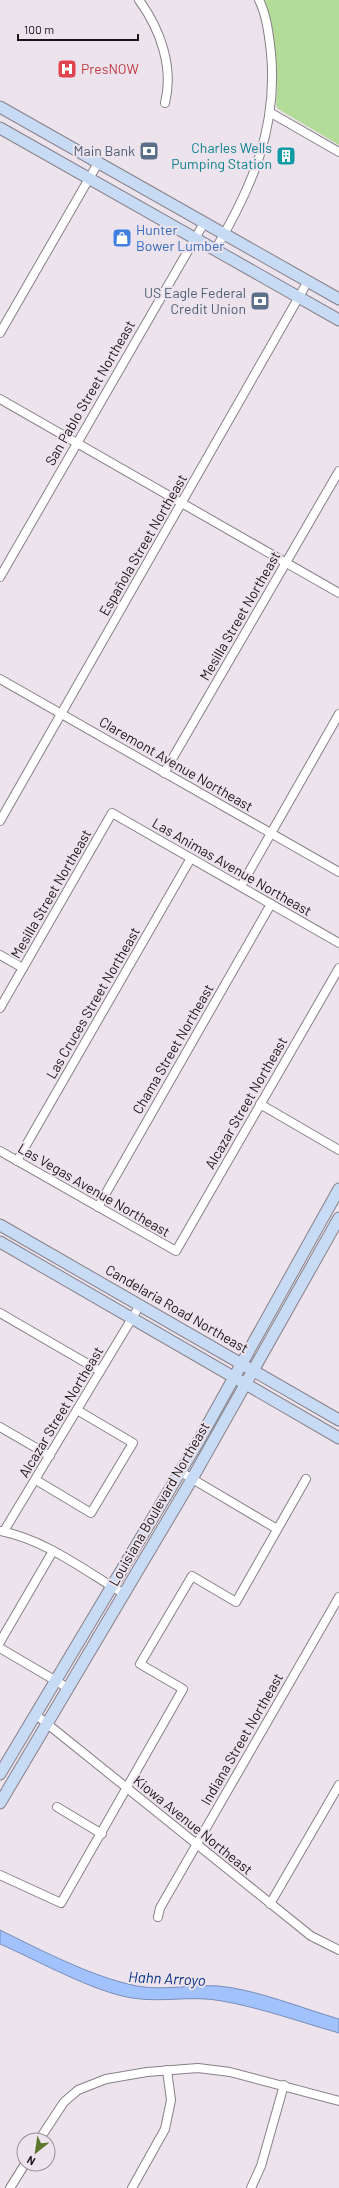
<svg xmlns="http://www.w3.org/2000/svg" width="339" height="2188" font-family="Barlow,sans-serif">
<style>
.green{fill:#b4dc99}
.water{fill:#a1c2fd;stroke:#788eb9}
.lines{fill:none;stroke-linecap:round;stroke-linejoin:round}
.minor-casing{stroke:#888088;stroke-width:10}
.secondary-casing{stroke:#888088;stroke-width:13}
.minor{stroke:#fff;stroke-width:8}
.secondary{stroke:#c8dbf4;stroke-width:11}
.labels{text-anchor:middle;stroke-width:4;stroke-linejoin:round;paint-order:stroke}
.health-label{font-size:14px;fill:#be3a42;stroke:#ede3ed;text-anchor:start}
.culture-label{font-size:14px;fill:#0d838f;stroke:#ede3ed;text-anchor:end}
.service-label{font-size:14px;fill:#4e5e75;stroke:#ede3ed;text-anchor:end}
.shop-label{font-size:14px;fill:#366cbe;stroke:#ede3ed;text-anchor:start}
.street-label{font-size:14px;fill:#191619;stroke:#ede3ed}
.water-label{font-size:15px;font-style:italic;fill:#042f80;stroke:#ede3ed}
</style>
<rect width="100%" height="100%" fill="#ede3ed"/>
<path class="green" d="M263,0H339V145L278,109L276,105C279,69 273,35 263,0Z"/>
<path class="water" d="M0,1930C41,1950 92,1977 137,1986C164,1991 192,1984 219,1986C258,1990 301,2008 339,2019V2033C300,2022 262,2008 222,2001C192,1995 162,2003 132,1998C91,1991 39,1961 0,1944Z"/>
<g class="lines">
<defs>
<g id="minor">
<path d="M139,0C160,29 174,67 165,103"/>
<path d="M271,113L339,152"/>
<path d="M215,250C252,187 278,128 271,53C269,36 267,16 259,0"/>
<path d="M0,333L98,163"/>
<path d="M0,399L339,593"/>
<path d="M0,577L204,223"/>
<path d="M0,679L339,872"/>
<path d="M164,773L339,471"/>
<path d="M0,821L308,281"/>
<path d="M241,886L339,714"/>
<path d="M0,955L23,968"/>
<path d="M0,1008L112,813L339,943"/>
<path d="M260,1104L339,1150"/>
<path d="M0,1151L176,1251L339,968"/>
<path d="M17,1161L191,858"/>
<path d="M98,1207L271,904"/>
<path d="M0,1313L100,1371"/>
<path d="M0,1427L50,1456"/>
<path d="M179,1471L277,1529"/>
<path d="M36,1480L91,1513L133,1443L77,1410"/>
<path d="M0,1531C46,1540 84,1570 124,1594"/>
<path d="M4,1531L140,1305"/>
<path d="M0,1642L53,1551"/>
<path d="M0,1648L68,1688"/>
<path d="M35,1714L311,1936L339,1950"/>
<path d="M57,1807L102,1834"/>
<path d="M0,1875L61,1903L183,1689L140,1664L192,1576L236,1602L306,1479"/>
<path d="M270,1904L339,1785"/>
<path d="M158,1917L160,1908L339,1597"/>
<path d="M39,2140L64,2102L78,2090L106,2079L147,2072L198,2068L230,2072L339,2101"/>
<path d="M10,2188L25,2164"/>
<path d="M132,2188L165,2129L171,2100L167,2070"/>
<path d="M251,2188L261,2166L284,2085"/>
</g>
<g id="secondary">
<path d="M0,107L339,299"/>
<path d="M0,128L339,320"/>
<path d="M0,1225L339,1420"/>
<path d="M0,1242L339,1438"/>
<path d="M0,1774L198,1442L339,1189"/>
<path d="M0,1803L192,1479L339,1218"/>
</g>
</defs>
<use href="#minor" class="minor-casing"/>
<use href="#secondary" class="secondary-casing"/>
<use href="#minor" class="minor"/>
<use href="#secondary" class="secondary"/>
</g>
<defs>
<symbol id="hospital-square" viewBox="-11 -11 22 22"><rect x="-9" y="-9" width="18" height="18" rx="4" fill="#e0444e" stroke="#ede3ed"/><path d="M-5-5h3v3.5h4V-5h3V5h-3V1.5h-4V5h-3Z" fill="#fff"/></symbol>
<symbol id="bank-square" viewBox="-11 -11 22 22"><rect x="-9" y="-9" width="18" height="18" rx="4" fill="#5c6f8a" stroke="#ede3ed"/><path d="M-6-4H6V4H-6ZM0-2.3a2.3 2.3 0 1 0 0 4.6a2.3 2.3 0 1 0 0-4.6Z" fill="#fff"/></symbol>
<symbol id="building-square" viewBox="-11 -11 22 22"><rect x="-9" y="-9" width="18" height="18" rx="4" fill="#0f9aa8" stroke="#ede3ed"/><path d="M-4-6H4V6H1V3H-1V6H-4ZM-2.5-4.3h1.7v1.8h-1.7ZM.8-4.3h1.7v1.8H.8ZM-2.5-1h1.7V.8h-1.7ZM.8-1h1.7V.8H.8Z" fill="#fff"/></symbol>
<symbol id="shop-square" viewBox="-11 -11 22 22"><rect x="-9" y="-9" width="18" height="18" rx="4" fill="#3f7fe0" stroke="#ede3ed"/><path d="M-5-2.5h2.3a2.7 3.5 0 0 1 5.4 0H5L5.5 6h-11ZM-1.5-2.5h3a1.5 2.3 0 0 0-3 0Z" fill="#fff"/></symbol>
</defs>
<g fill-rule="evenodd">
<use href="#hospital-square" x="56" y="58" width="22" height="22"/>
<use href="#bank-square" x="138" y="140" width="22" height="22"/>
<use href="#building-square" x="275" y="145" width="22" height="22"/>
<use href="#shop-square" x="111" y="227" width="22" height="22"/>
<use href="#bank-square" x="249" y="290" width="22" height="22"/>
</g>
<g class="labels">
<g class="health-label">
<text x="81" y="74">PresNOW</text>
</g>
<g class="culture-label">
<text x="272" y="153">Charles Wells<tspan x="272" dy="16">Pumping Station</tspan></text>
</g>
<g class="service-label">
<text x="135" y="156">Main Bank</text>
<text x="246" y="298">US Eagle Federal<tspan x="246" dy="16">Credit Union</tspan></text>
</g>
<g class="shop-label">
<text x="136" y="235">Hunter<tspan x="136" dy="16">Bower Lumber</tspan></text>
</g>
<g class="street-label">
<text transform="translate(90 393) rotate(-60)" y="5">San Pablo Street Northeast</text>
<text transform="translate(143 545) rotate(-60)" y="5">Española Street Northeast</text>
<text transform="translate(240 616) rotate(-60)" y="5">Mesilla Street Northeast</text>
<text transform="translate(176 764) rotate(30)" y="5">Claremont Avenue Northeast</text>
<text transform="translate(232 867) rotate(30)" y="5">Las Animas Avenue Northeast</text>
<text transform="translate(51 894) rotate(-60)" y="5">Mesilla Street Northeast</text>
<text transform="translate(93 1003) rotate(-60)" y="5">Las Cruces Street Northeast</text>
<text transform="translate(173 1049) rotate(-60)" y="5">Chama Street Northeast</text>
<text transform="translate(246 1103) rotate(-60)" y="5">Alcazar Street Northeast</text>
<text transform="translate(94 1190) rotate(30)" y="5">Las Vegas Avenue Northeast</text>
<text transform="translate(177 1309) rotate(30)" y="5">Candelaria Road Northeast</text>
<text transform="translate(61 1412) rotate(-59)" y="5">Alcazar Street Northeast</text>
<text transform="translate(159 1504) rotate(-60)" y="5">Louisiana Boulevard Northeast</text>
<text transform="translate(242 1739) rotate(-60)" y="5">Indiana Street Northeast</text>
<text transform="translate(193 1825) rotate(39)" y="5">Kiowa Avenue Northeast</text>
</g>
<g class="water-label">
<text transform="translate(167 1979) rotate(3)" y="5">Hahn Arroyo</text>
</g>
</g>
<g transform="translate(36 2152) rotate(210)"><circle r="19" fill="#ede3ed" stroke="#989198"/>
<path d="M0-3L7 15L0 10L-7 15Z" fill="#5c772b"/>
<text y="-6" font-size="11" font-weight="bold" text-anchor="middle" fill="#191619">N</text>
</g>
<path d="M18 34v6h120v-6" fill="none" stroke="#191619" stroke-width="2"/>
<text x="24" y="34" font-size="12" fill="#191619" stroke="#ede3ed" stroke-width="3" paint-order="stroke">100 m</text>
</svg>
